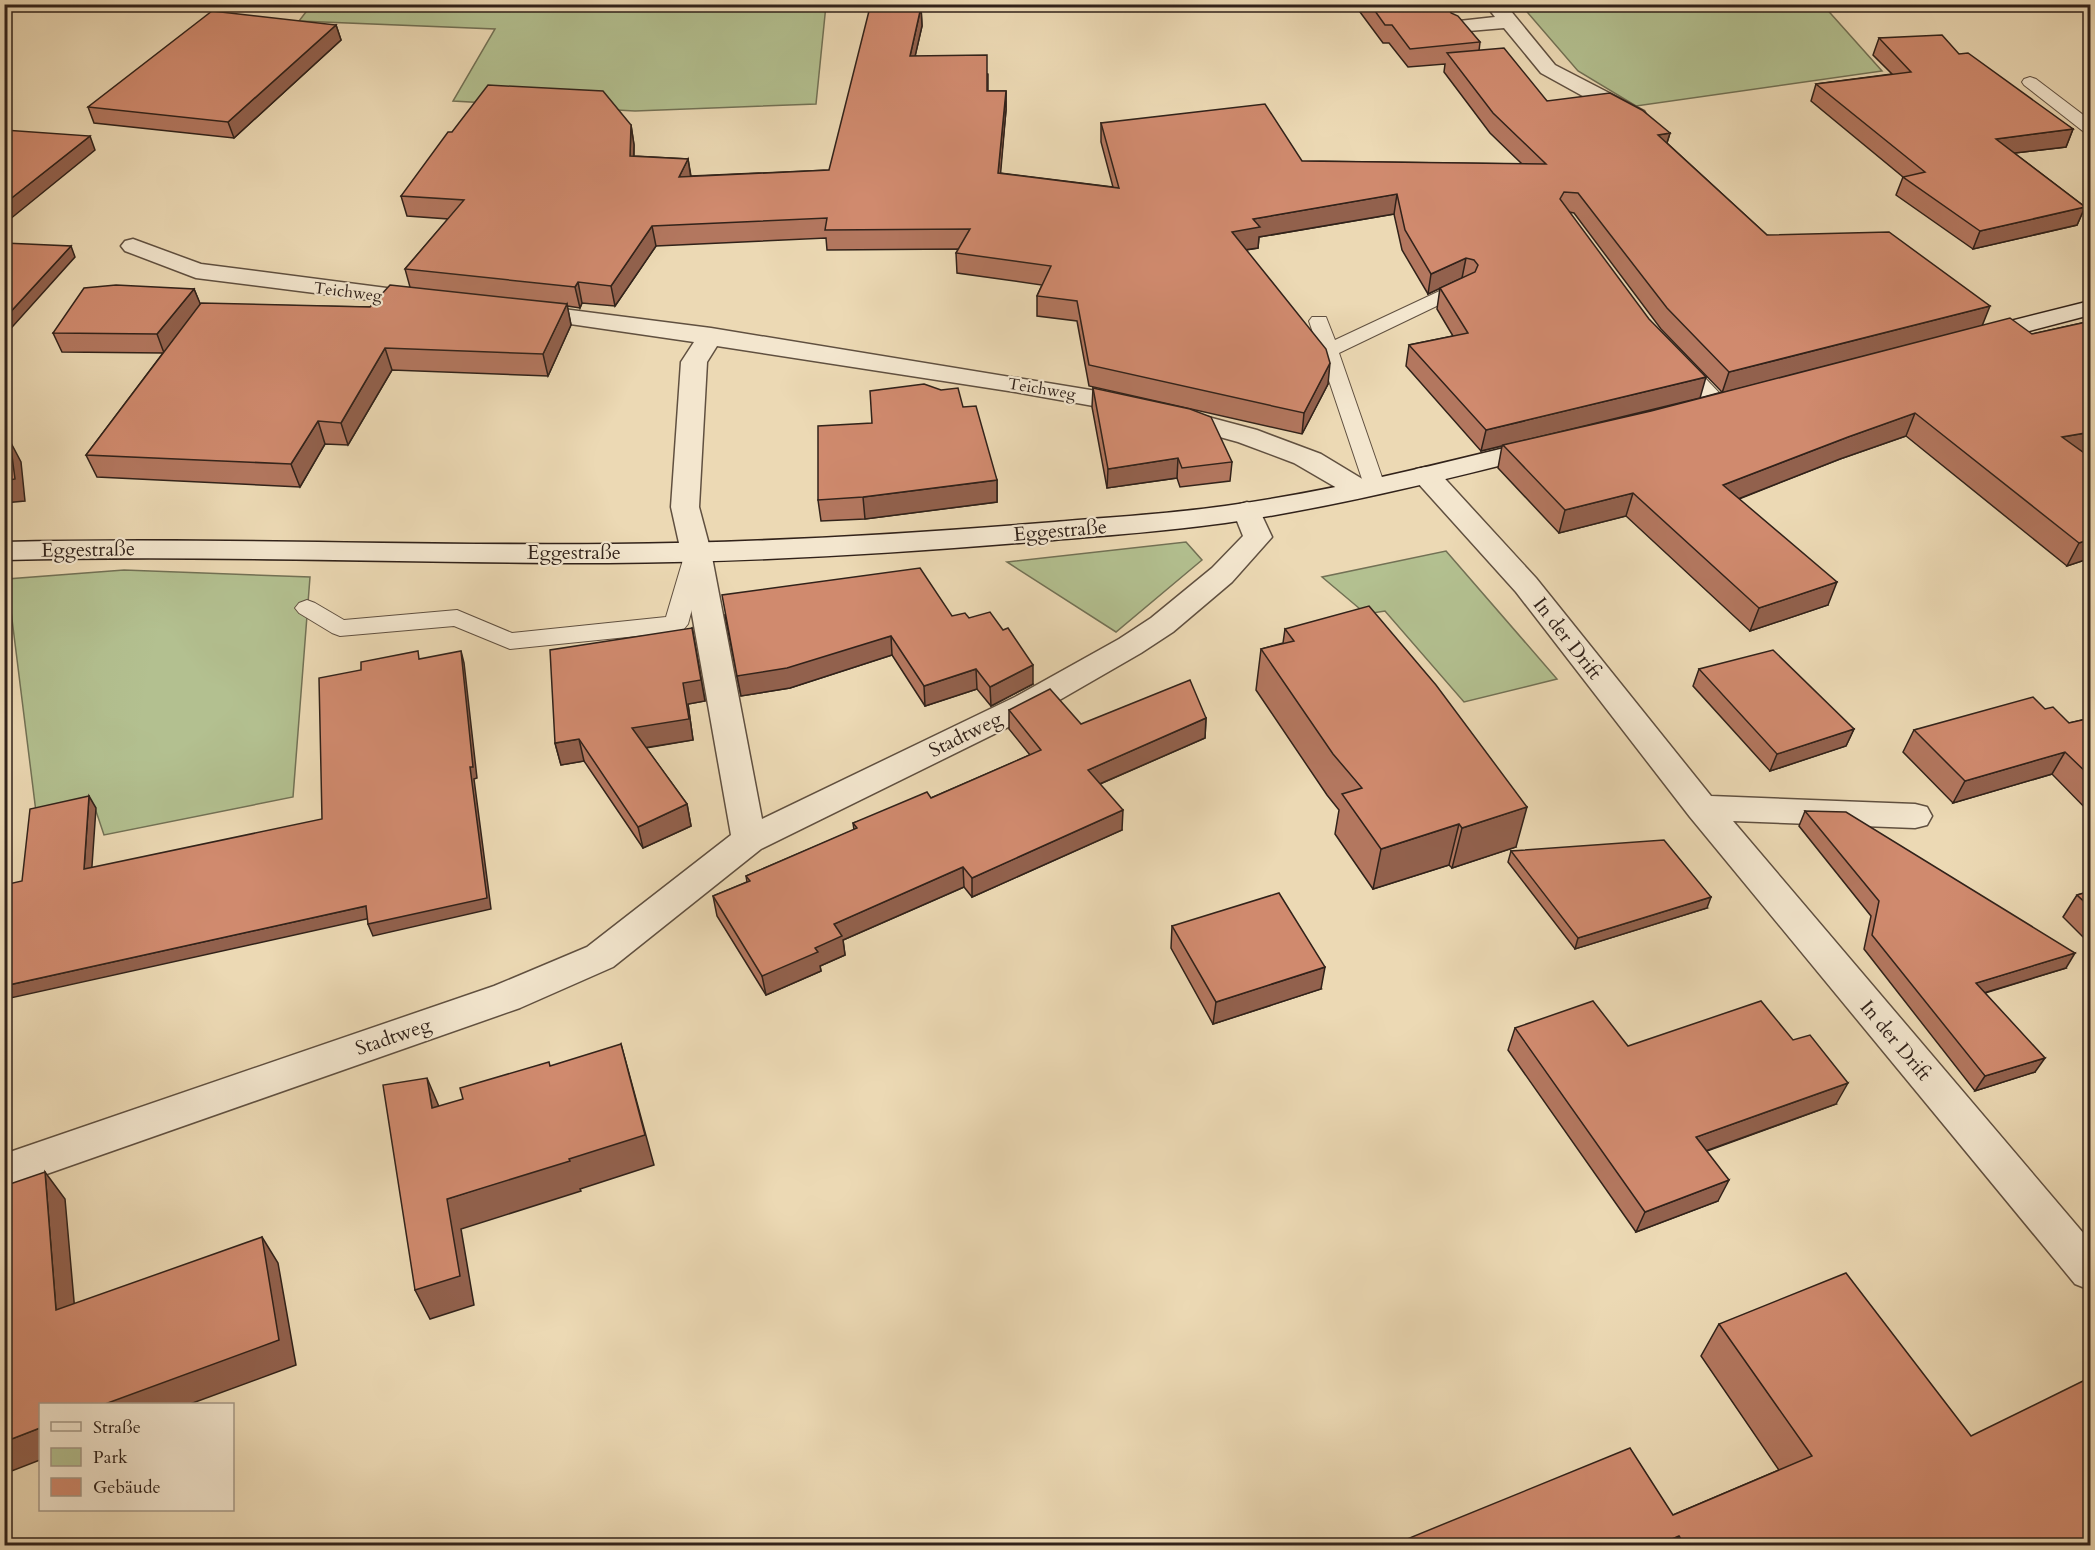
<svg xmlns="http://www.w3.org/2000/svg" width="2095" height="1550" font-family="Cardo,serif">
<style>
.green{fill:#b3c090;stroke:#727155;stroke-width:1.5}
.lines{fill:none;stroke-linecap:round;stroke-linejoin:round}
.lane-casing{stroke:#605040;stroke-width:2}
.street-casing{stroke:#605040;stroke-width:3}
.secondary-casing{stroke:#31221a;stroke-width:3}
.lane{fill:#f3e6ce;fill-rule:evenodd}
.street{fill:#f3e6ce;fill-rule:evenodd}
.secondary{fill:#f3e6ce;fill-rule:evenodd}
.wall{fill:#b3775f;stroke:#31221a;stroke-width:1.5;fill-rule:evenodd}
.shaded-wall{fill:#92614d;stroke:#31221a;stroke-width:1.5}
.building{fill:#d08a6e;stroke:#31221a;stroke-width:1.5}
.labels{text-anchor:middle;stroke-width:4.5;stroke-linejoin:round;paint-order:stroke}
.far-street-label{font-size:16px;fill:#31221a;stroke:#f3e6ce}
.street-label{font-size:20px;fill:#31221a;stroke:#f3e6ce}
</style>
<rect width="100%" height="100%" fill="#ecd9b4"/>
<filter id="stains"><feTurbulence type="fractalNoise" baseFrequency=".00333" numOctaves="4"/><feColorMatrix values="0 0 0 0 .2 0 0 0 0 .09 0 0 0 0 .02 0 0 0 .5 -.17"/></filter>
<radialGradient id="worn" r=".72"><stop offset=".6" stop-color="#630" stop-opacity="0"/><stop offset="1" stop-color="#630" stop-opacity=".3"/></radialGradient>
<g class="green">
<path d="M312,4L826,5L816,104L635,111L453,101L495,29L299,21Z"/>
<path d="M1521,5H1823L1882,71L1636,106L1578,71Z"/>
<path d="M1186,542L1202,560L1116,632L1007,562Z"/>
<path d="M1446,551L1557,679L1464,702L1385,611L1366,614L1322,577Z"/>
<path d="M124,570L310,577L293,797L104,835L95,808L37,820L7,579Z"/>
</g>
<g class="lines">
<defs>
<g id="lane">
<path d="M2030,77L2036,79L2090,120V133L2084,132L2024,85L2022,82L2024,79Z"/>
<path d="M1463,280L1470,282L1472,286L1470,290L1339,353L1385,486L1382,491L1374,493L1366,491L1309,321L1312,317H1326L1335,340Z"/>
<path d="M1680,357L1687,359L1726,400L1729,404L1726,408H1712L1673,367L1670,363L1673,359Z"/>
<path d="M696,546L704,548L707,553L688,624L684,629L676,632L510,649L454,626L340,636L332,633L299,613L295,608L299,603L307,600L315,603L344,620L457,610L512,633L666,617L685,553L688,548Z"/>
</g>
<g id="street">
<path d="M1485,4H1505L1555,65L1644,111L1647,116L1644,121L1636,122L1628,121L1541,73L1504,28L1457,32L1450,30L1447,26L1450,22L1495,17Z"/>
<path d="M133,239L201,264L425,293L434,295L437,300L434,305L425,307L196,278L125,251L121,246L125,241Z"/>
<path d="M524,304L711,328L1133,397L1257,430L1321,454L1369,483L1373,489L1369,495L1359,497L1349,495L1294,463L1238,442L1133,413L1015,392L717,346L707,362L699,507L711,552L762,819L1015,697L1119,639L1151,618L1212,568L1243,536L1233,511L1237,505L1247,502L1257,505L1272,537L1232,582L1173,632L1141,653L1037,713L761,849L613,967L520,1008L4,1189V1154L494,986L587,947L731,835L681,552L671,507L681,362L694,342L515,316L512,311L515,306Z"/>
<path d="M1426,467L1436,469L1536,578L1711,796L1915,804L1927,807L1932,816L1927,825L1915,828L1733,821L2090,1241V1290L2075,1284L1690,817L1516,592L1416,481L1412,475L1416,469Z"/>
</g>
<g id="secondary">
<path d="M2090,301V315L1976,345L1967,342L1963,337L1967,332Z"/>
<path d="M1545,438L1555,440L1559,446L1555,452C1446,479 1336,507 1225,523C1168,531 1111,535 1054,540C905,553 757,562 608,563C407,563 206,555 4,560V542C207,537 409,546 612,544C760,543 907,534 1055,522C1112,517 1169,514 1225,506C1333,491 1439,464 1545,438Z"/>
</g>
</defs>
<use href="#lane" class="lane-casing"/>
<use href="#street" class="street-casing"/>
<use href="#secondary" class="secondary-casing"/>
<use href="#lane" class="lane"/>
<use href="#street" class="street"/>
<use href="#secondary" class="secondary"/>
</g>
<g class="wall">
<path d="M1354,4H1448V9L1451,13L1480,42L1479,51L1547,101L1670,133L1667,143L1767,235L1982,326L2032,334L2091,321V452L2084,454L2091,458V558L2067,566L1906,436L1840,459L1739,499L1828,605L1750,631L1626,516L1559,533L1498,468L1502,446L1481,451L1406,366L1409,345L1453,336L1437,309L1440,288L1428,294L1402,250L1394,214L1259,237L1258,248L1246,250L1328,384L1302,434L1089,386L1077,321L1037,316V296L1042,285L957,273L956,253L959,249L827,250L826,238L656,246L615,306L582,303L580,308L567,306L571,325L548,376L392,370L348,445L325,444L300,487L97,477L86,455L163,353L62,352L53,333L194,289L200,304L370,307L410,287L405,269L448,219L407,216L401,196L631,125L634,145V156L688,159L691,176L829,170L921,7L922,26L915,56L988,74V91H1006V110L1000,173L1113,187L1101,142V123L1302,161L1522,164L1490,133L1444,72L1445,64L1408,67L1389,43H1383ZM1569,212L1574,213L1661,329L1722,392L1700,398ZM1692,400L1651,411L1594,424Z"/>
<path d="M336,25L341,40L234,138L94,123L88,107Z"/>
<path d="M1879,38L1959,54L2073,129L2066,147L2014,153L2085,207L2077,225L1973,249L1896,195L1903,177L1811,101L1816,84L1892,74L1873,55Z"/>
<path d="M1093,388L1232,462L1230,481L1180,487L1177,478L1107,488L1092,407Z"/>
<path d="M963,407L997,480V502L865,519L821,521L818,500L872,423Z"/>
<path d="M725,615L952,616L1033,684L991,706L977,689L925,706L892,655L790,688L741,696Z"/>
<path d="M692,628L705,701L688,704L693,740L646,748L687,804L691,826L643,848L584,761L561,765L555,743Z"/>
<path d="M1285,629L1516,847L1452,868L1449,865L1373,889L1335,834L1339,810L1327,795L1256,690L1261,649L1283,643Z"/>
<path d="M1699,669L1854,729L1846,746L1770,771L1693,686Z"/>
<path d="M2045,709L2069,723L2091,718V814L2052,774L1953,803L1903,752L1914,730Z"/>
<path d="M1009,710L1081,724L1206,718L1205,738L1100,784L1122,830L972,897L964,887L843,940L845,955L820,966L821,971L766,995L717,916L713,896L747,882L746,876L854,830L853,823L931,798L1030,755L1009,729Z"/>
<path d="M1805,811L2066,968L1985,993L2035,1072L1975,1091L1864,949L1871,916L1799,826Z"/>
<path d="M1511,851L1707,908L1575,949L1508,862Z"/>
<path d="M2091,891V945L2063,917L2077,895Z"/>
<path d="M1172,926L1321,989L1213,1024L1171,948Z"/>
<path d="M1515,1028L1628,1046L1836,1104L1707,1151L1718,1201L1636,1232L1508,1050Z"/>
<path d="M1719,1324L1971,1436L2091,1545H1405L1407,1539L1673,1515L1779,1470L1701,1356Z"/>
</g>
<g class="shaded-wall">
<path d="M921,7L922,26L911,74L910,56Z"/>
<path d="M336,25L341,40L234,138L228,122Z"/>
<path d="M1006,91V110L999,192L998,173Z"/>
<path d="M631,125L634,145L633,175L630,156Z"/>
<path d="M2073,129L2066,147L1989,156L1996,139Z"/>
<path d="M1670,133L1664,152L1658,135Z"/>
<path d="M90,136L95,150L4,224V204Z"/>
<path d="M688,159L691,179L679,177Z"/>
<path d="M1397,194L1394,214L1259,237L1258,248L1230,252L1232,232L1253,219Z"/>
<path d="M2085,207L2077,225L1973,249L1980,231Z"/>
<path d="M652,226L656,246L615,306L611,286Z"/>
<path d="M71,246L75,257L5,335L4,319Z"/>
<path d="M1466,258L1462,278L1428,294L1431,274Z"/>
<path d="M578,282L582,303L580,308L575,287Z"/>
<path d="M194,289L202,308L164,353L157,334Z"/>
<path d="M567,304L571,325L548,376L543,354Z"/>
<path d="M1990,306L1982,326L1722,393L1729,372Z"/>
<path d="M385,348L392,370L348,445L341,423Z"/>
<path d="M1330,363L1328,384L1302,434L1304,413Z"/>
<path d="M1706,377L1700,398L1481,451L1486,430Z"/>
<path d="M1915,413L1906,436L1840,459L1715,508L1723,485L1848,437Z"/>
<path d="M318,421L325,444L300,487L291,464Z"/>
<path d="M2091,432V452L2051,460L2062,437Z"/>
<path d="M10,441L21,462L25,501L4,503V481Z"/>
<path d="M1178,458L1177,478L1107,488L1108,469Z"/>
<path d="M997,480V502L865,519L863,497Z"/>
<path d="M1633,493L1626,516L1559,533L1565,510Z"/>
<path d="M2091,539V558L2067,566L2079,543Z"/>
<path d="M1837,582L1828,605L1750,631L1759,608Z"/>
<path d="M692,628L705,701L688,704L693,740L637,749L632,728L683,683Z"/>
<path d="M891,636L892,655L790,688L741,696L737,676Z"/>
<path d="M461,651L464,663L477,778L474,779L491,909L373,936L368,924L470,767Z"/>
<path d="M1033,665V684L991,706L990,687Z"/>
<path d="M976,669L977,689L925,706L924,686Z"/>
<path d="M1206,718L1205,738L1088,789V770Z"/>
<path d="M1854,729L1846,746L1770,771L1777,754Z"/>
<path d="M579,739L584,761L561,765L555,743Z"/>
<path d="M2065,752L2052,774L1953,803L1965,781Z"/>
<path d="M89,796L96,808L91,880L84,869Z"/>
<path d="M687,804L691,826L643,848L638,827Z"/>
<path d="M1527,807L1516,847L1452,868L1462,828Z"/>
<path d="M1123,810L1122,830L972,897V878Z"/>
<path d="M1459,824L1449,865L1373,889L1381,849Z"/>
<path d="M963,867L964,887L843,940L845,955L820,966L821,971L766,995L762,976L815,948L834,924Z"/>
<path d="M1711,897L1707,908L1575,949L1578,938Z"/>
<path d="M366,906L371,918L10,998L7,1023L4,1024V986Z"/>
<path d="M2075,953L2066,968L1967,998L1976,983Z"/>
<path d="M1325,967L1321,989L1213,1024L1216,1002Z"/>
<path d="M621,1044L654,1165L580,1189L581,1191L461,1229L474,1305L430,1319L415,1290L447,1199L569,1159Z"/>
<path d="M2045,1058L2035,1072L1975,1091L1985,1076Z"/>
<path d="M427,1078L440,1109L432,1108Z"/>
<path d="M1848,1083L1836,1104L1686,1158L1696,1137Z"/>
<path d="M45,1172L65,1199L77,1335L56,1310Z"/>
<path d="M1729,1180L1718,1201L1636,1232L1645,1212Z"/>
<path d="M262,1237L278,1263L296,1365L190,1404H105Z"/>
<path d="M40,1428V1460L4,1474V1442Z"/>
<path d="M1679,1536L1673,1545H1658Z"/>
</g>
<g class="building">
<path d="M1370,4H1448L1449,6L1448,8L1451,13L1458,16L1480,42L1410,49L1392,25H1385Z"/>
<path d="M870,7H921L910,56L987,55V91H1006L998,173L1119,188L1101,123L1265,104L1302,161L1546,164L1493,113L1447,53L1504,48L1547,101L1610,93L1642,110L1670,133L1658,135L1767,235L1889,232L1990,306L1729,372L1667,308L1578,193L1564,192L1560,199L1649,319L1706,377L1486,430L1409,345L1468,333L1440,288L1475,272L1478,265L1474,260L1466,258L1431,274L1405,230L1397,194L1253,219L1260,227L1232,232L1326,349L1330,363L1304,413L1089,365L1077,301L1037,296L1051,266L956,253L970,229L825,230L827,218L652,226L611,286L578,282L575,287L405,269L464,200L401,196L448,132H452L488,85L603,91L631,125L630,156L688,159L679,177L829,170Z"/>
<path d="M212,11L336,25L228,122L88,107Z"/>
<path d="M1942,35L1959,54L1968,53L2073,129L1996,139L2085,207L1980,231L1903,177L1925,172L1816,84L1911,72L1879,38Z"/>
<path d="M4,130L90,136L4,204Z"/>
<path d="M4,243L71,246L4,319Z"/>
<path d="M116,285L194,289L157,334L53,333L84,288Z"/>
<path d="M390,285L567,304L543,354L385,348L341,423L318,421L291,464L86,455L201,303L370,307Z"/>
<path d="M2010,318L2032,334L2091,321V432L2062,437L2091,458V539L2079,543L1915,413L1848,437L1723,485L1837,582L1759,608L1633,493L1565,510L1503,445L1651,411Z"/>
<path d="M924,384L941,390L958,388L963,407L976,406L997,480L863,497L818,500V426L872,423L870,391Z"/>
<path d="M1093,388L1190,409L1211,417L1232,462L1182,468L1178,458L1108,469Z"/>
<path d="M4,441H10L15,479L4,481Z"/>
<path d="M920,568L952,616L965,613L969,618L990,612L1003,630L1008,628L1033,665L990,687L976,669L924,686L891,636L787,668L737,676L722,595Z"/>
<path d="M1369,606L1436,685L1527,807L1462,828L1459,824L1381,849L1342,794L1362,788L1333,754L1261,649L1294,641L1285,629Z"/>
<path d="M692,628L701,680L683,683L689,719L632,728L687,804L638,827L579,739L555,743L550,650Z"/>
<path d="M1773,650L1854,729L1777,754L1699,669Z"/>
<path d="M418,651L419,659L461,651L473,767H470L487,898L368,924L366,906L4,986V885L22,881L30,809L89,796L84,869L322,819L319,678L361,670V662Z"/>
<path d="M1190,680L1206,718L1088,770L1123,810L972,878L963,867L834,924L842,936L815,948L818,952L762,976L713,896L750,881L746,876L857,828L853,823L927,792L931,798L1041,750L1009,710L1050,689L1081,724Z"/>
<path d="M2033,697L2045,709L2053,707L2069,723L2091,718V777L2065,752L1965,781L1914,730Z"/>
<path d="M1805,811L1846,812L2075,953L1976,983L2045,1058L1985,1076L1872,935L1879,901Z"/>
<path d="M1664,840L1711,897L1578,938L1511,851Z"/>
<path d="M2091,891V908L2077,895Z"/>
<path d="M1279,893L1325,967L1216,1002L1172,926Z"/>
<path d="M1593,1001L1628,1046L1761,1001L1793,1040L1810,1035L1848,1083L1696,1137L1729,1180L1645,1212L1515,1028Z"/>
<path d="M621,1044L645,1135L569,1159L570,1161L447,1199L460,1276L415,1290L383,1085L427,1078L432,1108L463,1099L460,1088L549,1062L550,1066Z"/>
<path d="M45,1172L56,1310L262,1237L279,1340L105,1404H40V1428L4,1442V1186Z"/>
<path d="M1846,1273L1971,1436L2083,1381L2091,1390V1545H1685L1679,1536L1658,1545H1411L1407,1539L1630,1448L1673,1515L1812,1456L1719,1324Z"/>
</g>
<g class="labels">
<g class="far-street-label">
<text transform="translate(348 291) rotate(7)" y="6">Teichweg</text>
<text transform="translate(1042 388) rotate(9)" y="6">Teichweg</text>
</g>
<g class="street-label">
<text transform="translate(1060 530) rotate(-5)" y="7">Eggestraße</text>
<text transform="translate(88 549) rotate(-1)" y="7">Eggestraße</text>
<text x="574" y="559">Eggestraße</text>
<text transform="translate(1568 638) rotate(52)" y="7">In der Drift</text>
<text transform="translate(965 734) rotate(-26)" y="7">Stadtweg</text>
<text transform="translate(393 1036) rotate(-19)" y="7">Stadtweg</text>
<text transform="translate(1896 1040) rotate(50)" y="7">In der Drift</text>
</g>
</g>
<rect width="2095" height="1550" fill="none" stroke="#ecd9b4" stroke-width="24"/>
<rect x="6" y="6" width="2083" height="1538" fill="none" stroke="#31221a" stroke-width="3"/>
<rect x="12" y="12" width="2071" height="1526" fill="none" stroke="#31221a" stroke-width="1.5"/>
<rect x="39" y="1403" width="195" height="108" fill="#f3e6ce" stroke="#a59886" stroke-width="1.5"/>
<rect x="51" y="1422" width="30" height="9" fill="#f3e6ce" stroke="#a59886" stroke-width="1.5"/>
<text x="93" y="1433" font-size="18" fill="#31221a">Straße</text>
<rect x="51" y="1448" width="30" height="18" fill="#b3c090" stroke="#a59886" stroke-width="1.5"/>
<text x="93" y="1463" font-size="18" fill="#31221a">Park</text>
<rect x="51" y="1478" width="30" height="18" fill="#d08a6e" stroke="#a59886" stroke-width="1.5"/>
<text x="93" y="1493" font-size="18" fill="#31221a">Gebäude</text>
<rect width="100%" height="100%" filter="url(#stains)"/>
<rect width="100%" height="100%" fill="url(#worn)"/>
</svg>
